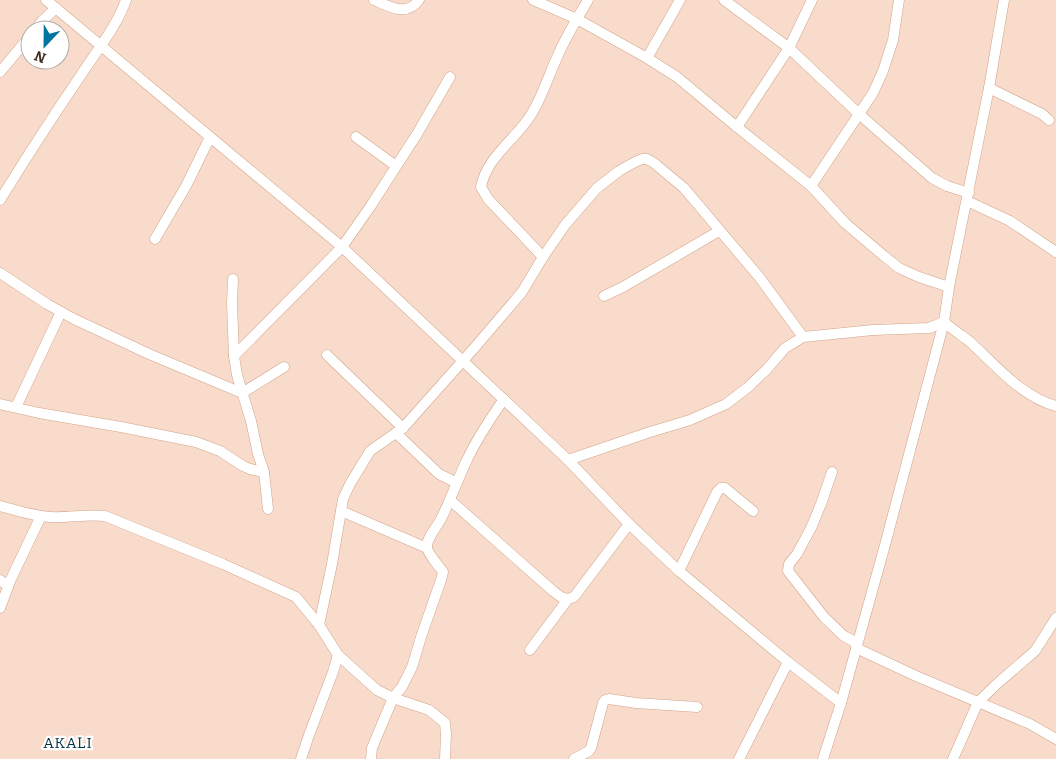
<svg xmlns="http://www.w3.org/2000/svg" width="1056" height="759" font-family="Bitter,serif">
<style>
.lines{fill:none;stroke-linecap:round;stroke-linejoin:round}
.minor-casing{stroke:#d1a489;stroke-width:11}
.minor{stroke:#fff;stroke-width:10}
.labels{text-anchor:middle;stroke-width:4.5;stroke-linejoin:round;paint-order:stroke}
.quarter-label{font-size:15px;letter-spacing:1px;fill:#023247;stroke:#fff}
</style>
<rect width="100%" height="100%" fill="#f8dbca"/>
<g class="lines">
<defs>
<g id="minor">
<path d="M46,0L342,247L568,460L629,524L679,571L788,662L841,703"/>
<path d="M374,0C391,7 406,17 419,0"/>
<path d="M533,0L577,19L647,58L677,77L737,127L811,186L845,223L884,256L899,268L919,277L949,287"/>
<path d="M724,0L789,48L859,114L932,178L947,186L969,193"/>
<path d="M35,30L42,21L56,8"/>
<path d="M647,58L680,0"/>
<path d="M0,72L30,36"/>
<path d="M989,88L1042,114L1049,120"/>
<path d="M737,127L789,48L812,0"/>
<path d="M356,137L396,166"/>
<path d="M811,186L873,93L883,71L893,40L899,0"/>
<path d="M0,200C26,158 53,116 81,75C97,50 116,28 126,0"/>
<path d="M967,201L1010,221L1056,252"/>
<path d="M155,239L186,186L210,137"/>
<path d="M543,257L488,199L481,187C486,160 510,143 526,122C541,102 548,76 559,53C567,35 578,17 588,0"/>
<path d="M0,273L47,304L74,319L149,354L242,393L284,367"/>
<path d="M233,279L232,303L234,356L237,375L251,421L258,454L264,472L268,509"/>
<path d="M604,296L623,287L719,231"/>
<path d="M327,355L403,428"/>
<path d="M234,356L342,247L370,207L417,134L450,77"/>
<path d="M0,404L39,413L121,427L196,442L220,451L243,466L250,469L264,472"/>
<path d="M16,407L61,312"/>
<path d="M396,433L439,474L457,483"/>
<path d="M568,460L650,432L690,420L726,404L747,388L767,369L785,348L803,337L873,330L929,328L944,322C952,329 961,335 969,341C996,365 1020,396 1056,406"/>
<path d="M832,472L821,504L811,528L797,554L789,564L788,571L824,617L844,636L857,643"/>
<path d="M450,500L553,591L561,597L568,599"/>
<path d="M0,506C16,510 33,516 50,517C69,518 87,514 105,516L223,564L296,597L319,625L338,655L377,690L393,698L429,710L445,723L446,734L445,759"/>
<path d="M341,511L427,548"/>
<path d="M679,571L717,492L721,488H725L753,511"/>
<path d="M0,580L8,586"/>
<path d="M0,608L11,579L41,516"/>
<path d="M319,625L332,564L343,499L350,484L370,451L403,428L476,346L522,292L543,257L565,225L597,188L619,171L635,162L642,159H647L654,163L684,188L760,278L803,337"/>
<path d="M856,648L916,676L1030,724L1056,739"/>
<path d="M530,650L568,599L574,597L629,524"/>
<path d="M301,759L309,735L333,672L338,655"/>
<path d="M371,759L372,748L393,698L402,687L412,667L422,634L441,580L443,572C439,566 427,553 427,547C427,537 437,527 441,519C450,501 457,481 466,462C476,440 490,419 504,399"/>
<path d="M574,759L589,751L591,748L603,703L605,700L609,699L636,703L697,707"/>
<path d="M739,759L788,662"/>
<path d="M823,759L841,703L885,545L944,322L949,287L989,88L1004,0"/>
<path d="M953,759L978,702L999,682L1035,651L1056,618"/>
</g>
</defs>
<use href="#minor" class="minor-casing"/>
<use href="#minor" class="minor"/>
</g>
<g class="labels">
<g class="quarter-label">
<text x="68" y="748">AKALI</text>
</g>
</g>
<g transform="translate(45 45) rotate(202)"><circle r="24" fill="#ffffff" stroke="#b3aba7"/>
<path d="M0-4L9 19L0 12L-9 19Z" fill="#02759f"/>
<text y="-8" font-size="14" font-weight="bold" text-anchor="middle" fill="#402d22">N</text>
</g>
</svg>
